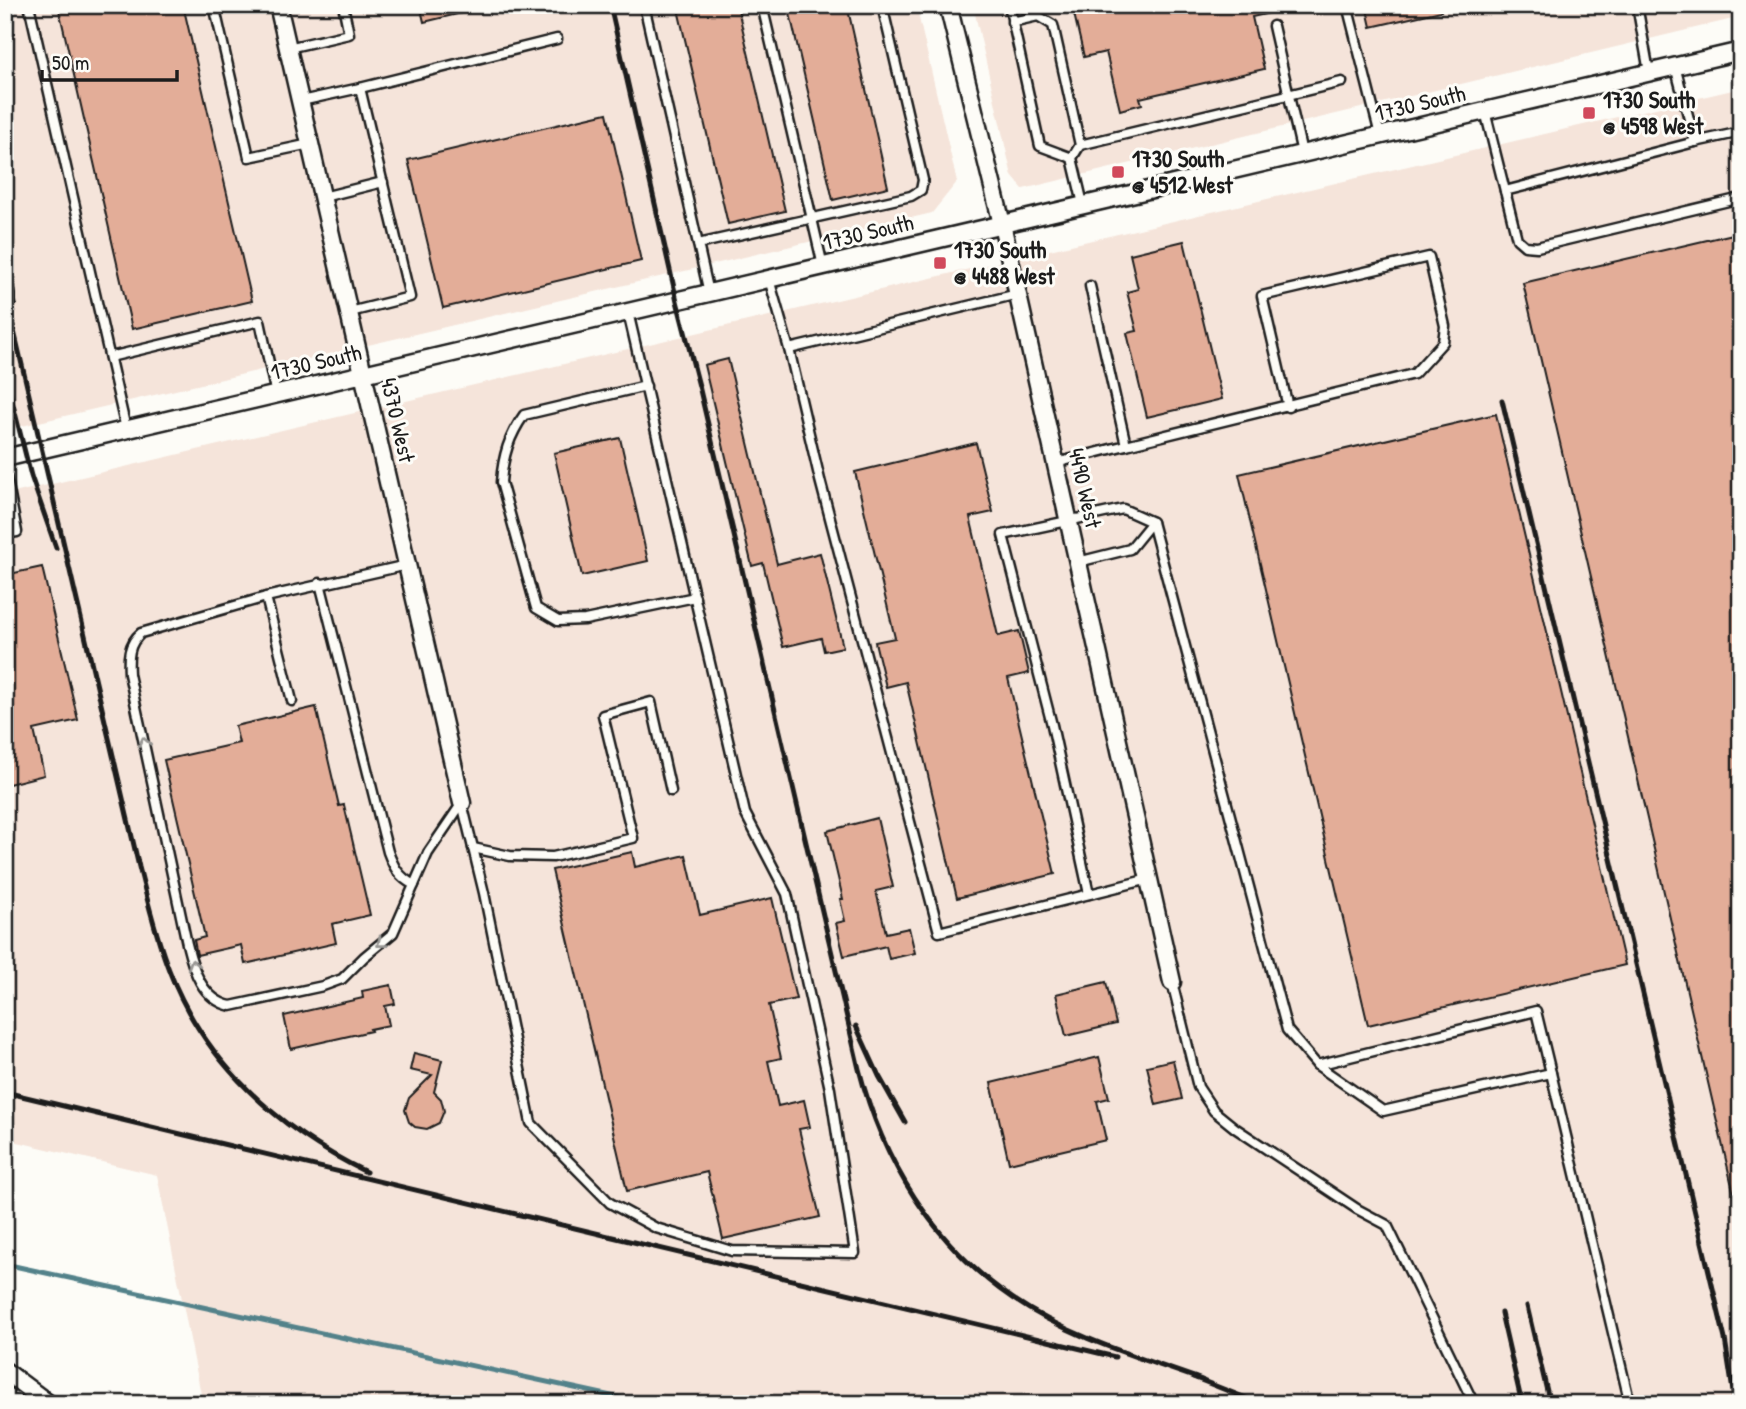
<svg xmlns="http://www.w3.org/2000/svg" width="1746" height="1409" font-family="'Patrick Hand',sans-serif">
<style>
.built{fill:#f5e4da}
.lines{fill:none;stroke-linecap:round;stroke-linejoin:round}
.stream{stroke:#53828a;stroke-width:5}
.building{fill:#e3ad98;stroke:#1c1c1c;stroke-width:2}
.service-casing{stroke:#1c1c1c;stroke-width:13}
.minor-casing{stroke:#1c1c1c;stroke-width:21}
.service{stroke:#fdfcf7;stroke-width:8}
.minor{stroke:#fdfcf7;stroke-width:16}
.rail{stroke:#1c1c1c;stroke-width:5}
.oneway{stroke:#989794}
.poi-dot{fill:#d1495b;stroke:#fdfcf7;stroke-width:2.5}
.labels{text-anchor:middle;stroke-width:6;stroke-linejoin:round;paint-order:stroke}
.poi-label{font-size:23px;font-weight:bold;fill:#1c1c1c;stroke:#fdfcf7;text-anchor:start}
.street-label{font-size:23px;fill:#1c1c1c;stroke:#fdfcf7}
</style>
<rect width="100%" height="100%" fill="#fdfcf7"/>
<filter id="ink" filterUnits="userSpaceOnUse"><feTurbulence type="fractalNoise" baseFrequency=".0143" numOctaves="2"/><feDisplacementMap in="SourceGraphic" scale="14" xChannelSelector="R" yChannelSelector="G"/><feConvolveMatrix kernelMatrix="1 2 1 2 8 2 1 2 1" color-interpolation-filters="sRGB"/></filter>
<g filter="url(#ink)">
<g class="built">
<path d="M5,5H916L957,182L932,213L5,430Z"/>
<path d="M973,5H1741V17L1023,189L1012,176Z"/>
<path d="M1741,88V1404H203L157,1175L5,1139V495Z"/>
</g>
<g class="lines">
<path class="stream" d="M5,1264L648,1404"/>
</g>
<g class="building">
<path d="M58,5H183L252,301L132,329Z"/>
<path d="M420,5H469L470,11L424,22Z"/>
<path d="M677,5H737L785,211L728,224Z"/>
<path d="M788,5H847L888,187L833,200Z"/>
<path d="M1072,5H1278L1279,11L1252,17L1264,69L1140,98L1142,104L1120,110L1106,52L1084,57Z"/>
<path d="M1366,5H1440L1441,11L1371,27Z"/>
<path d="M607,113L641,261L443,308L408,160Z"/>
<path d="M1733,234L1741,270V1199H1735L1523,283Z"/>
<path d="M1184,241L1222,399L1147,417L1127,333L1137,331L1127,292L1138,289L1130,254Z"/>
<path d="M728,359L777,564L820,553L843,647L824,651L821,638L783,647L763,563L752,566L704,365Z"/>
<path d="M1496,414L1625,965L1368,1025L1239,474Z"/>
<path d="M620,438L648,561L582,576L554,453Z"/>
<path d="M976,443L993,512L970,517L998,636L1019,631L1029,673L1008,678L1055,874L957,898L906,682L886,687L875,642L895,638L855,472Z"/>
<path d="M42,567L78,720L34,730L44,775L5,785V575Z"/>
<path d="M316,707L339,806L344,805L370,915L332,924L336,943L245,964L241,945L197,955L194,940L205,937L164,760L239,743L235,726Z"/>
<path d="M877,818L893,887L876,891L886,933L909,928L915,953L889,959L886,946L844,956L836,923L845,921L840,899H843L827,831Z"/>
<path d="M632,852L635,867L686,855L700,915L772,898L796,999L769,1005L781,1058L768,1061L778,1106L804,1100L810,1127L799,1129L820,1217L723,1239L707,1172L627,1191L552,870Z"/>
<path d="M1106,982L1116,1024L1066,1036L1056,994Z"/>
<path d="M391,985L395,1004L385,1006L389,1025L370,1029L371,1031L291,1049L284,1016L363,998L362,991Z"/>
<path d="M414,1053L442,1060L434,1092L441,1099L444,1111L439,1123L427,1129L415,1127L409,1122L405,1110L409,1098L432,1075L410,1070Z"/>
<path d="M1099,1057L1109,1098L1097,1101L1106,1140L1009,1163L991,1083Z"/>
<path d="M1173,1060L1182,1099L1156,1105L1147,1066Z"/>
</g>
<g class="lines">
<defs>
<g id="service">
<path d="M29,5L126,429"/>
<path d="M214,5L249,157L310,144"/>
<path d="M644,5L709,293"/>
<path d="M762,5L823,266"/>
<path d="M1009,5L1040,146L1072,158"/>
<path d="M1347,5L1380,135"/>
<path d="M1637,5L1649,72"/>
<path d="M1012,22L1038,16L1053,25L1080,145L1072,158L1083,204"/>
<path d="M1273,26L1302,153"/>
<path d="M288,48L349,34L343,5"/>
<path d="M1675,66L1695,142L1741,132"/>
<path d="M360,88L557,39"/>
<path d="M301,101L360,88L410,297L350,312"/>
<path d="M1485,111L1517,239L1525,246L1537,247L1741,198"/>
<path d="M1080,145L1342,82"/>
<path d="M1505,191L1695,142"/>
<path d="M323,197L383,182"/>
<path d="M698,244L911,196L921,190L923,180L882,5"/>
<path d="M769,279L789,349L1018,294"/>
<path d="M789,349L820,480L939,932L1149,879"/>
<path d="M110,357L260,321L276,395"/>
<path d="M646,386L524,415C509,436 503,456 501,482L536,608L558,621L585,620L695,597"/>
<path d="M1126,445L1414,374L1443,342L1445,326L1429,257L1262,296L1288,407"/>
<path d="M1056,463L1126,445L1090,286"/>
<path d="M5,470L17,532L5,534"/>
<path d="M1152,522L1287,1030L1317,1065L1383,1111L1551,1073L1630,1404"/>
<path d="M1078,562L1130,549L1152,522L1123,509L1003,535L1052,725L1089,894"/>
<path d="M320,583L388,852C394,868 399,877 414,885L428,853L462,803"/>
<path d="M266,597L141,633C128,644 128,658 129,674L187,944C193,969 202,1000 231,1006L323,986L342,979L364,957L393,933L414,885"/>
<path d="M292,701L266,597L407,565"/>
<path d="M462,803L484,893L531,1123L610,1203L656,1228L732,1251L855,1253L830,1089L787,894L745,813L628,312"/>
<path d="M473,848L510,856L553,857L633,838L603,715L651,702L671,791"/>
<path d="M1172,982L1198,1087L1214,1111L1235,1128L1357,1209L1387,1225L1474,1404"/>
<path d="M1317,1065L1536,1011L1551,1073"/>
</g>
<g id="minor">
<path d="M278,5L462,803"/>
<path d="M948,5L1002,224L1172,982"/>
<path d="M5,458L1741,51"/>
<path d="M5,1371L49,1404"/>
</g>
</defs>
<use href="#service" class="service-casing"/>
<use href="#minor" class="minor-casing"/>
<use href="#service" class="service"/>
<use href="#minor" class="minor"/>
<g class="rail">
<path d="M610,5L677,301L700,390L859,1069C882,1160 933,1244 1012,1298C1069,1337 1138,1357 1202,1380"/>
<path d="M5,238L15,304"/>
<path d="M5,292L139,867C148,902 156,937 169,970C204,1062 279,1130 366,1172"/>
<path d="M5,373L31,476L56,548"/>
<path d="M1502,400L1725,1339L1735,1404"/>
<path d="M856,1026L879,1076L905,1122"/>
<path d="M5,1092L1115,1357"/>
<path d="M1527,1306L1550,1404"/>
<path d="M1501,1313L1522,1404"/>
<path d="M1193,1377L1261,1404"/>
</g>
</g>
<defs><path id="oneway-chevron" d="M-2-3.5L2.5 0L-2 3.5" fill="none" stroke-width="1.6" stroke-linecap="round" stroke-linejoin="round" transform="scale(1.75)"/></defs>
<g class="oneway">
<use href="#oneway-chevron" transform="translate(144 742) rotate(-102)"/>
<use href="#oneway-chevron" transform="translate(381 943) rotate(142)"/>
<use href="#oneway-chevron" transform="translate(193 964) rotate(-107)"/>
</g>
</g>
<g class="poi-dot">
<rect x="1582" y="106" width="14" height="14" rx="3.5"/>
<rect x="1111" y="165" width="14" height="14" rx="3.5"/>
<rect x="933" y="256" width="14" height="14" rx="3.5"/>
</g>
<g class="labels">
<g class="poi-label">
<text x="1603" y="108">1730 South<tspan x="1603" dy="26">@ 4598 West</tspan></text>
<text x="1132" y="167">1730 South<tspan x="1132" dy="26">@ 4512 West</tspan></text>
<text x="954" y="258">1730 South<tspan x="954" dy="26">@ 4488 West</tspan></text>
</g>
<g class="street-label">
<text transform="translate(1420 103) rotate(-13)" y="8">1730 South</text>
<text transform="translate(868 232) rotate(-13)" y="8">1730 South</text>
<text transform="translate(316 362) rotate(-13)" y="8">1730 South</text>
<text transform="translate(398 420) rotate(77)" y="8">4370 West</text>
<text transform="translate(1085 488) rotate(77)" y="8">4490 West</text>
</g>
</g>
<rect width="1746" height="1409" fill="none" stroke="#fdfcf7" stroke-width="28"/>
<rect x="14" y="14" width="1718" height="1381" fill="none" stroke="#1c1c1c" stroke-width="2.5" filter="url(#ink)"/>
<path d="M42 70v10h135v-10" fill="none" stroke="#1c1c1c" stroke-width="3.5"/>
<text x="52" y="70" font-size="21" fill="#1c1c1c" stroke="#fdfcf7" stroke-width="5" paint-order="stroke">50 m</text>
</svg>
